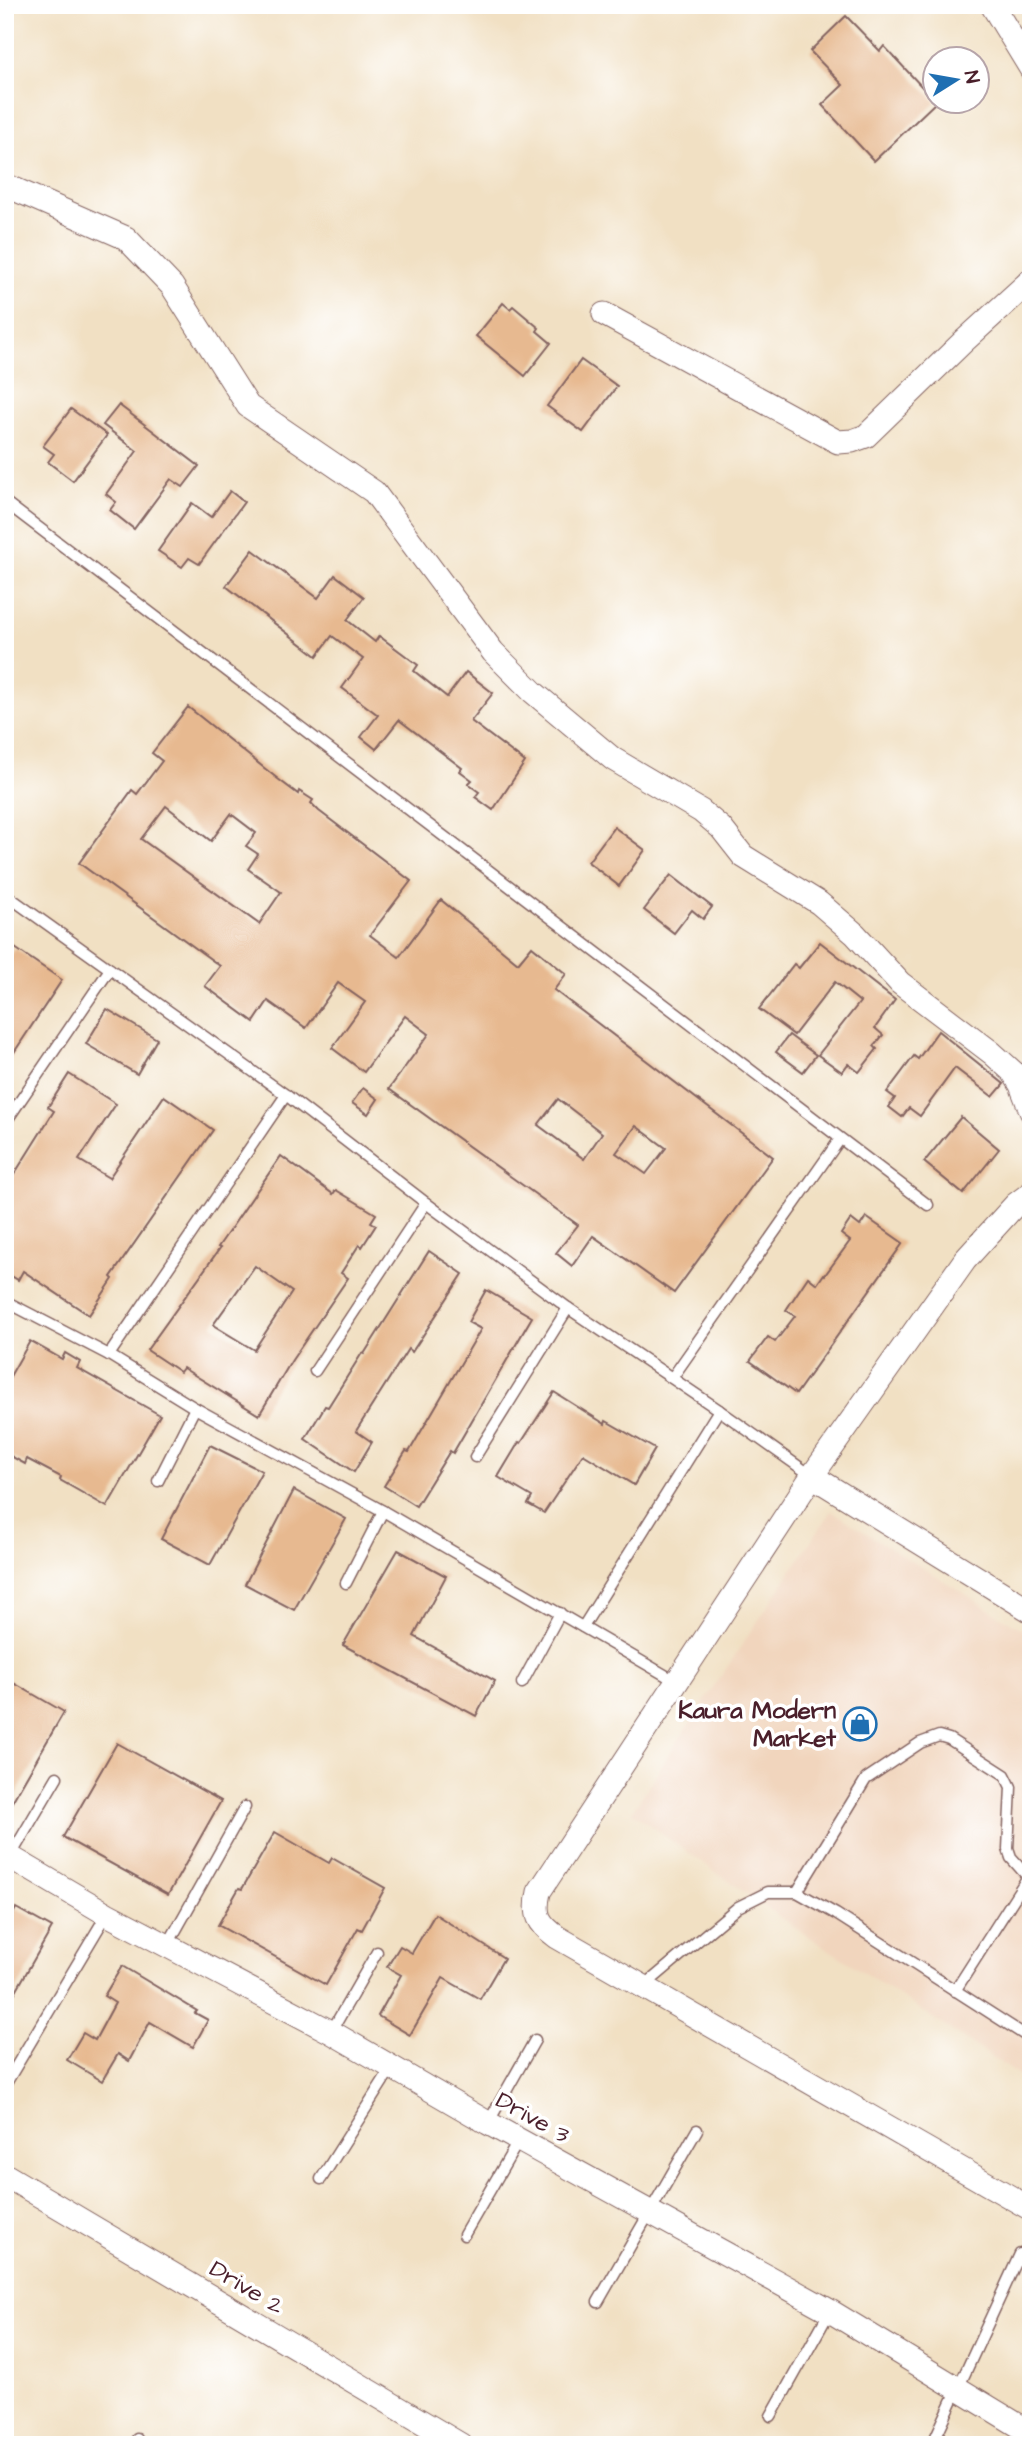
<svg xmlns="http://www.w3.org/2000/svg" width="1036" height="2450" font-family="'Architects Daughter',sans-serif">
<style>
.built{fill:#f1d5bd}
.building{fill:#e7b990;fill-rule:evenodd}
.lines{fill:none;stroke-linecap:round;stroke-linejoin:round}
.service-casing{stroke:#846360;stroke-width:13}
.minor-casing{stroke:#846360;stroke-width:25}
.service{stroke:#fff;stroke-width:10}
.minor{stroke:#fff;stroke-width:23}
.labels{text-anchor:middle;stroke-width:7;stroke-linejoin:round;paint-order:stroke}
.poi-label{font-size:24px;font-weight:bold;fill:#4a1f2b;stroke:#fff;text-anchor:end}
.street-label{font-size:24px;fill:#4a1f2b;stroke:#fff}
</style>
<rect width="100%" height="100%" fill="#fff"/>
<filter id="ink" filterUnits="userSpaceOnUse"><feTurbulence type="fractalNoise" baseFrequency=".0143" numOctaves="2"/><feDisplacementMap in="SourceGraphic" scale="14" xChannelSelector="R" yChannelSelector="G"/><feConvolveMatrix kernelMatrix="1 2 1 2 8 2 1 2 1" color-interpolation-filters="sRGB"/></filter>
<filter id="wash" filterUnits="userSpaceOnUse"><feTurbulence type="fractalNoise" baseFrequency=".00686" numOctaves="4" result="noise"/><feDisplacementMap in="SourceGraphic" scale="28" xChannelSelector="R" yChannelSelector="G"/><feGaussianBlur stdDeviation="1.57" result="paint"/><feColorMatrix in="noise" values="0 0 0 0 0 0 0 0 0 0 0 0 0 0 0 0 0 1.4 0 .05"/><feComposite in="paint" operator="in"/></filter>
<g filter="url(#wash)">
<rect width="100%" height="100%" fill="#f1e0c3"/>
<path class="built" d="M831,1511L1031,1635V2083L781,1918L631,1812Z"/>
<g id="blocks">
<g class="building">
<path d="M846,16L880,51L884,46L936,102L874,161L822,105L843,85L810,51Z"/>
<path d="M503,303L510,309L513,306L539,328L537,331L551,343L525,376L476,336Z"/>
<path d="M581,360L617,386L583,432L547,406Z"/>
<path d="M119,405L199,466L183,487L171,479L134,529L110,510L116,502L106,494L137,451L103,425Z"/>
<path d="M71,409L107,435L73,481L48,462L54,454L43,446Z"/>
<path d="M230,491L244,502L199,564L189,558L182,567L158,551L192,503L211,517Z"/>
<path d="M253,550L318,598L335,575L364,597L347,620L375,642L379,636L418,665L414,671L447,697L466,672L493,693L471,721L525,762L493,810L475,797L479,792L468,784L472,780L460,771L462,768L399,720L376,749L361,737L378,715L342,688L363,659L332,636L317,656L226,586Z"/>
<path d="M188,707L278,779L298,794L299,791L313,800L311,803L319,811L411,881L370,935L399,957L441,900L518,963L532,946L566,974L554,990L773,1157L674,1293L593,1236L572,1266L556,1253L578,1225L389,1089L429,1034L405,1016L364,1072L332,1048L365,1002L338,983L306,1028L268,1001L254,1022L205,986L220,966L79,863L132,790L137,794L162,761L152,753ZM166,806L211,841L231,814L256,833L246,846L258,854L248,869L281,892L259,924L141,839ZM558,1099L602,1133L584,1159L538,1125ZM636,1126L666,1148L646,1174L616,1153Z"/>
<path d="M614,827L645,850L619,886L588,862Z"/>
<path d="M671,875L712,907L703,919L692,910L674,933L644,910Z"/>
<path d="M820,942L895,1000L875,1028L883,1035L874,1046L877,1049L859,1072L848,1064L842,1072L818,1055L860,1002L835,982L794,1035L759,1009L794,964L799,968Z"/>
<path d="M15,948L62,980L5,1066V962Z"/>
<path d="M107,1009L157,1039L137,1074L86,1044Z"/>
<path d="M938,1031L1004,1084L993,1097L955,1068L920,1116L909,1108L902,1117L889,1107L895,1098L887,1092L914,1056L918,1059Z"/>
<path d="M789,1035L816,1055L803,1072L776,1052Z"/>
<path d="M69,1074L116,1104L79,1160L109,1178L164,1096L213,1130L111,1277L113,1279L89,1315L23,1271L18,1280L5,1272V1189L54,1111L48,1107Z"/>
<path d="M363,1088L378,1099L368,1114L352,1103Z"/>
<path d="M961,1117L999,1149L963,1194L924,1162Z"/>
<path d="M281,1156L333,1194L336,1190L376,1214L371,1222L376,1225L362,1247L359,1245L341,1273L348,1278L292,1360L259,1415L183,1368L180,1372L147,1350L220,1248L218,1247ZM255,1266L292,1292L254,1350L213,1325Z"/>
<path d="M866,1217L903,1243L796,1394L750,1361L768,1337L775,1342L795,1316L786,1310L808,1277L817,1284L824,1274L825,1275L850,1241L841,1234L851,1219L860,1226Z"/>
<path d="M429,1251L463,1274L412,1352L408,1349L356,1431L372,1442L354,1472L305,1439L325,1406L328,1407L362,1353L364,1354Z"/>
<path d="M486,1290L532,1317L453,1453L450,1451L416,1506L384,1486L406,1451L409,1452L481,1329L468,1322Z"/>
<path d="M30,1341L62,1359L65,1353L80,1362L77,1368L160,1415L107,1507L60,1480L61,1477L27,1459L25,1464L5,1453V1385Z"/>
<path d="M554,1392L605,1424L606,1421L655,1449L634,1485L583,1454L544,1513L528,1504L532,1497L498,1477L519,1442L521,1443Z"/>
<path d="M210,1445L262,1471L210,1565L161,1539Z"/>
<path d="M294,1490L346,1519L294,1610L245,1584Z"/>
<path d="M398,1550L446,1576L414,1636L495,1681L476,1716L343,1645Z"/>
<path d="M5,1678L64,1712L5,1814Z"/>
<path d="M117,1743L221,1801L168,1895L63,1837Z"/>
<path d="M275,1832L329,1863L332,1858L385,1888L362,1930L358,1928L326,1985L218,1925L239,1888L242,1889Z"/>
<path d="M16,1908L52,1928L5,2010V1912L12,1916Z"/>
<path d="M435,1914L504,1958L480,1999L443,1978L410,2035L378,2016L401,1975L387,1967L400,1946L412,1953Z"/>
<path d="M122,1966L197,2011L195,2013L208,2020L193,2047L150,2022L129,2061L118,2054L102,2081L67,2060L83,2033L95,2040L115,2003L104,1996Z"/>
</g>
</g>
</g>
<g filter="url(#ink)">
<use href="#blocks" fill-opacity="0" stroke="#846360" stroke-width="2"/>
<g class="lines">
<defs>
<g id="service">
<path d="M5,502L928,1205"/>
<path d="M5,894L286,1095L426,1203L568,1308L719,1410L812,1476"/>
<path d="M5,1123L110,969"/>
<path d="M5,1301L109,1355L195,1408L383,1511L677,1682"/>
<path d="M109,1355L286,1095"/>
<path d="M315,1371L426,1203"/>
<path d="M672,1378L840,1139"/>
<path d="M475,1457L568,1308"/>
<path d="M158,1481L195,1408"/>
<path d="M346,1583L383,1511"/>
<path d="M583,1627L719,1410"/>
<path d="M522,1683L560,1613"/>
<path d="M10,1857L57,1777"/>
<path d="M797,1892L866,1779L920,1743L939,1736L949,1739L1005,1775L1011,1787L1008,1849L1011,1858L1028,1877"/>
<path d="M167,1946L245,1807"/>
<path d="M643,1987L738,1907L768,1892H797L836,1914L1031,2039"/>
<path d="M955,1991L1031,1872"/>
<path d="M331,2032L377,1952"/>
<path d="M5,2085L107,1914"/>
<path d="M488,2123L535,2040"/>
<path d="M321,2179L392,2067"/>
<path d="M464,2235L519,2140"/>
<path d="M598,2302L697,2130"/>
<path d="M5,2387L7,2385"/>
<path d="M771,2416L830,2311"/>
<path d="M134,2445L137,2439"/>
<path d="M932,2445L1020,2254"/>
</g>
<g id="minor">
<path d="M992,5L1031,69"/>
<path d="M5,185L126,238L172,286L248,406L374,492L493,652L533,692L613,759L701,811L721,828L743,856L819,903L855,934L900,983L992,1053L1013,1072L1021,1085L1031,1111"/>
<path d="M604,314L838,442L852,441L866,436L963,342L1031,280"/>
<path d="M1031,1193L1016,1204L965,1260L812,1476L539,1892C534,1915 538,1923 557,1937L1031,2209"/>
<path d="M812,1476L1031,1611"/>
<path d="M5,1854L107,1914L331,2032L488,2123L830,2311L1031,2433"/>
<path d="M5,2175L461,2445"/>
</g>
</defs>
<use href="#service" class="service-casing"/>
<use href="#minor" class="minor-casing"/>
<use href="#service" class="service"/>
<use href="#minor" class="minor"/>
</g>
</g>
<defs>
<symbol id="shop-ring" viewBox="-11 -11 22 22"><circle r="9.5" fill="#fff" stroke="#1f6fb2" stroke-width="1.5"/><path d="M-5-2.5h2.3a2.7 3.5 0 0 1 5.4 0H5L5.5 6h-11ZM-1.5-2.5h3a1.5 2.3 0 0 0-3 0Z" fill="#1f6fb2"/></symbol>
</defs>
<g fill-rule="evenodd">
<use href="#shop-ring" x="841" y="1705" width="38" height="38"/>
</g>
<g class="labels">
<g class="poi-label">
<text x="836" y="1718">Kaura Modern<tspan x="836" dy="28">Market</tspan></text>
</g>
<g class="street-label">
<text transform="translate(533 2117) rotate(29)" y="8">Drive 3</text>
<text transform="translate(247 2287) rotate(31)" y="8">Drive 2</text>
</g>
</g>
<rect width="1036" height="2450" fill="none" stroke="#fff" stroke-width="28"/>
<g transform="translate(956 80) rotate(79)"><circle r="33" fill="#ffffff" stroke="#b7a5aa" stroke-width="2"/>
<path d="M0-5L12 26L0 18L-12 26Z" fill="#1f6fb2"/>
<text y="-10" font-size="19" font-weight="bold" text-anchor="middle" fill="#4a1f2b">N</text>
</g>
</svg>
